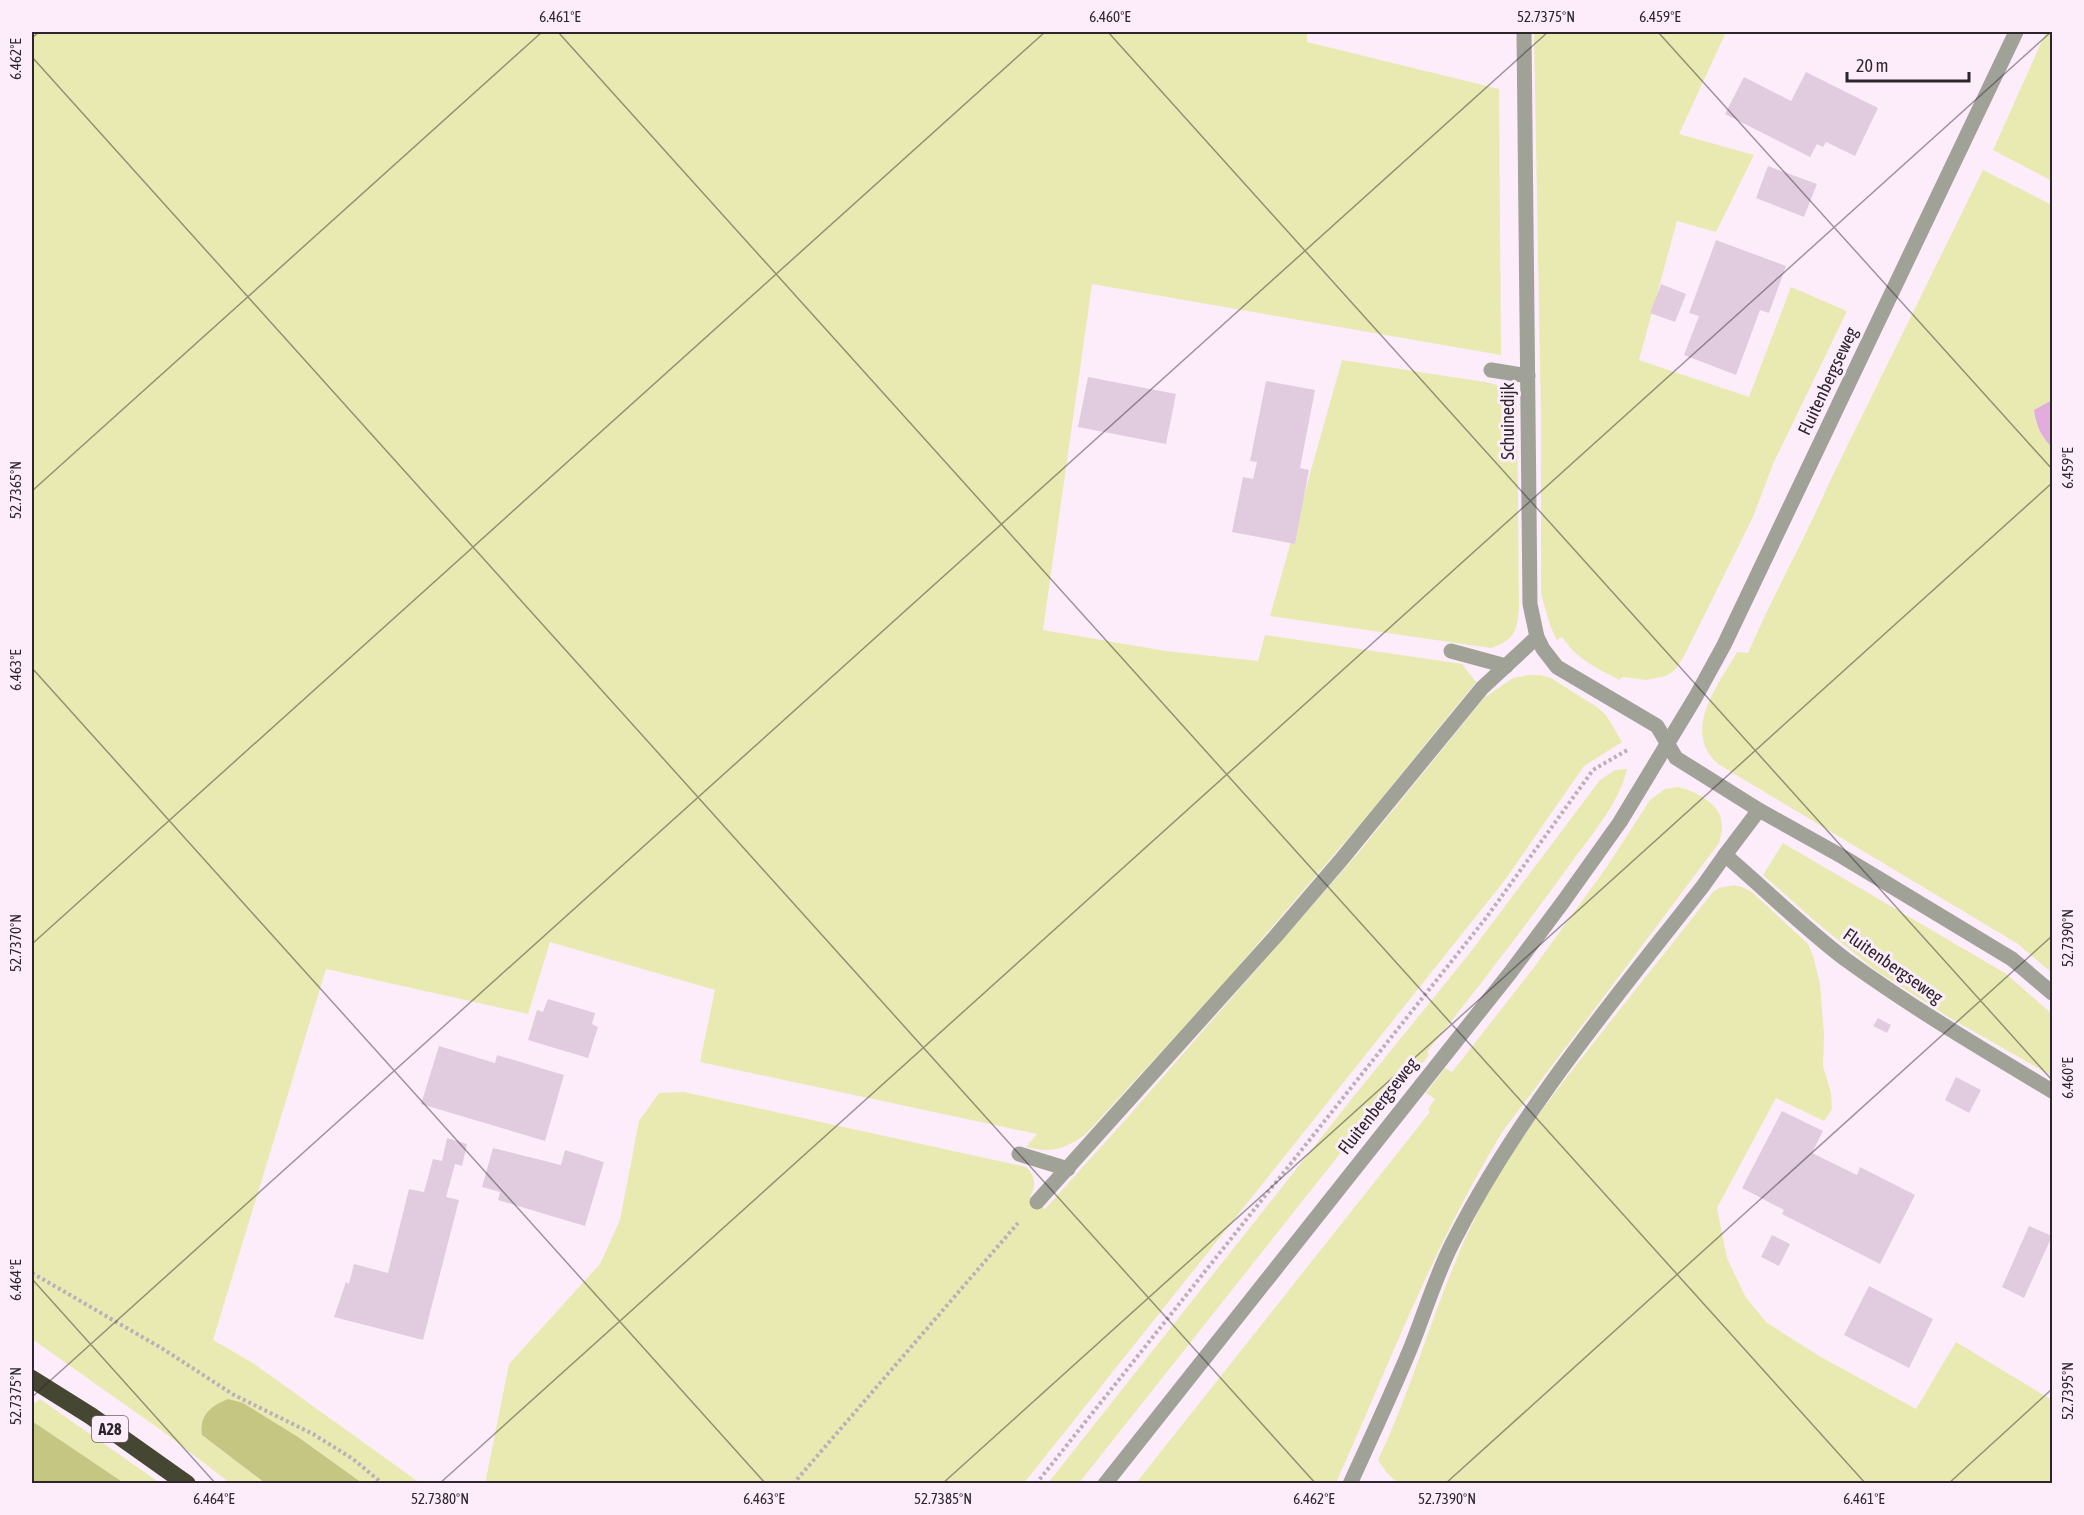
<svg xmlns="http://www.w3.org/2000/svg" width="2084" height="1515" font-family="'Asap Condensed',sans-serif">
<style>
.green{fill:#e8eab1}
.forest{fill:#c4c681}
.water{fill:#e2acdd}
.building{fill:#e0ccde}
.lines{fill:none;stroke-linecap:round;stroke-linejoin:round}
.path{stroke:#bcafba;stroke-width:4;stroke-dasharray:3 3;stroke-linecap:butt}
.service{stroke:#a0a197;stroke-width:15}
.minor{stroke:#a0a197;stroke-width:15}
.tertiary{stroke:#a0a197;stroke-width:15}
.motorway{stroke:#464732;stroke-width:18}
.ticks{fill:none;stroke:#2c252c;stroke-width:1.5;stroke-opacity:0.45}
.labels{text-anchor:middle;stroke-width:6;stroke-linejoin:round;paint-order:stroke}
.shield{fill:#fdedfb;stroke:#6b616a;stroke-width:1.5}
.shield-label{font-size:16px;font-weight:bold;fill:#2c252c}
.street-label{font-size:18px;fill:#2c252c;stroke:#fdedfb}
.neatline{fill:none;stroke:#2c252c;stroke-width:2}
.ticks-label{font-size:15px;text-anchor:middle;fill:#2c252c}
</style>
<rect width="100%" height="100%" fill="#fdedfb"/>
<g class="green">
<path d="M32,32H1307V42L1499,89L1501,355L1092,284L1043,630L1166,651L1258,661L1265,635L1462,664L1476,682L1363,821L1223,984L1085,1135C1062,1150 1053,1153 1026,1147L1037,1134L700,1062L715,990L550,942L528,1014L326,969L213,1340L253,1363L420,1483H362L298,1437L243,1403L202,1435L265,1483H230L165,1433L32,1339Z"/>
<path d="M1534,32H1726L1679,134L1754,155L1716,232L1677,221L1639,360L1749,397L1791,287L1847,311L1773,464L1753,517L1684,656L1675,670L1666,676L1646,680L1623,677L1619,680C1594,666 1579,661 1562,637L1557,640L1551,628L1541,594V422Z"/>
<path d="M2046,32H2052V181L1993,150Z"/>
<path d="M1983,170L2052,205V400L2034,411C2036,425 2041,437 2052,447V973L2018,944L1718,764C1681,730 1718,686 1737,652L1748,653C1773,595 1804,541 1829,483Z"/>
<path d="M1342,360L1491,383L1504,388L1517,397L1519,608C1517,632 1514,640 1491,648L1270,616Z"/>
<path d="M1528,675H1540L1551,678L1597,707L1606,715L1622,742L1584,766L1505,880L1024,1483L485,1484L509,1364L600,1264L620,1220L639,1121L659,1093L684,1092L1026,1167C1035,1176 1037,1185 1030,1196L1045,1209L1127,1118L1359,852L1484,698L1513,678Z"/>
<path d="M1627,769C1619,804 1592,834 1571,863C1525,927 1476,990 1427,1052L1429,1055L1410,1079L1400,1072L1394,1081L1396,1083L1079,1483H1048L1354,1096L1469,954L1600,780L1615,770Z"/>
<path d="M1678,787C1696,791 1724,805 1722,828C1722,833 1720,838 1719,843L1503,1131C1435,1242 1389,1365 1336,1483H1136L1430,1112L1428,1109L1435,1099L1426,1093L1445,1068L1452,1072L1532,970L1606,868L1650,800L1665,789Z"/>
<path d="M1783,843L2005,973L2052,1014V1076L1950,1018L1875,970L1816,922L1763,875Z"/>
<path d="M1734,885L1742,887L1752,892L1808,944L1813,956L1820,983L1824,1035L1823,1066L1831,1093L1832,1109L1824,1121L1776,1098L1717,1208L1727,1258L1745,1296L1766,1322L1819,1356L1916,1409L1956,1342L2052,1400V1483L1399,1484L1387,1473L1378,1460C1419,1374 1441,1278 1487,1195C1520,1136 1561,1084 1603,1031C1639,985 1676,939 1713,892L1719,888Z"/>
<path d="M40,1399L160,1483H124L32,1421V1401L35,1403Z"/>
</g>
<g class="forest">
<path d="M228,1399L243,1403L298,1437L362,1483H265L202,1435C199,1415 211,1406 228,1399Z"/>
<path d="M32,1421L118,1479L124,1483H32Z"/>
</g>
<path class="water" d="M2052,400V447C2041,437 2036,425 2034,410Z"/>
<g class="building">
<path d="M1806,72L1878,108L1855,156L1826,142L1823,147L1817,144L1810,157L1725,114L1744,77L1791,101Z"/>
<path d="M1768,166L1817,184L1804,217L1756,198Z"/>
<path d="M1716,240L1786,266L1769,313L1760,310L1736,375L1684,355L1699,316L1689,313Z"/>
<path d="M1661,284L1686,294L1675,322L1650,313Z"/>
<path d="M1088,377L1176,394L1166,444L1078,427Z"/>
<path d="M1266,381L1315,390L1300,468L1309,470L1295,544L1232,532L1243,477L1253,479L1257,462L1250,461Z"/>
<path d="M548,999L595,1013L592,1024L598,1027L588,1058L528,1040L537,1010L543,1012Z"/>
<path d="M1878,1018L1891,1025L1887,1033L1873,1026Z"/>
<path d="M439,1046L495,1063L497,1055L564,1075L545,1141L421,1104Z"/>
<path d="M1956,1077L1981,1090L1969,1113L1945,1100Z"/>
<path d="M1782,1111L1823,1131L1812,1153L1857,1175L1860,1167L1915,1195L1880,1264L1782,1214L1784,1210L1742,1188Z"/>
<path d="M447,1138L467,1144L462,1166L455,1164L446,1197L459,1200L423,1340L334,1317L346,1282L349,1284L354,1264L388,1273L409,1189L424,1192L433,1159L442,1161Z"/>
<path d="M493,1148L561,1165L565,1150L604,1162L585,1226L498,1200L500,1192L482,1187Z"/>
<path d="M2029,1226L2052,1236L2024,1298L2002,1287Z"/>
<path d="M1772,1235L1790,1244L1779,1266L1761,1257Z"/>
<path d="M1869,1286L1933,1319L1909,1368L1844,1335Z"/>
</g>
<g class="lines">
<g class="path">
<path d="M32,1273L163,1349L234,1395L313,1434L353,1459L383,1484"/>
<path d="M793,1484L1018,1223"/>
<path d="M1036,1484L1486,918L1593,770L1629,749"/>
</g>
<g class="service">
<path d="M1491,370L1528,376"/>
<path d="M1451,651L1506,666"/>
<path d="M1759,810L1843,857L2012,959L2052,993"/>
<path d="M1019,1154L1068,1169"/>
</g>
<g class="minor">
<path d="M1524,32L1530,604L1537,637L1543,649L1557,667L1657,726L1676,758L1759,810L1725,855C1765,889 1803,927 1845,959C1911,1007 1982,1049 2052,1091"/>
<path d="M1037,1202L1275,937L1341,860L1482,688L1537,637"/>
<path d="M1350,1484C1371,1438 1392,1393 1411,1347C1425,1312 1436,1275 1453,1242C1519,1112 1614,1000 1703,886L1725,855"/>
</g>
<path class="tertiary" d="M1105,1484L1510,973L1563,902L1620,822L1695,698L1724,645L2016,32"/>
<path class="motorway" d="M32,1379L91,1416L187,1484"/>
</g>
<path class="ticks" d="M558,32L1866,1484M1108,32L2052,1080M1658,32L2052,469M32,38L39,32M32,57L1316,1484M32,491L542,32M32,668L766,1484M32,944L1045,32M32,1279L216,1484M32,1397L1548,32M439,1484L2051,32M942,1484L2052,483M1445,1484L2052,936M1948,1484L2052,1389"/>
<g class="labels">
<rect class="shield" x="92" y="1416" width="36" height="26" rx="4.5"/>
<g class="shield-label">
<text x="110" y="1435">A28</text>
</g>
<g class="street-label">
<text transform="translate(1828 381) rotate(-65)" y="6">Fluitenbergseweg</text>
<text transform="translate(1508 421) rotate(-90)" y="6">Schuinedijk</text>
<text transform="translate(1893 966) rotate(35)" y="6">Fluitenbergseweg</text>
<text transform="translate(1378 1106) rotate(-52)" y="6">Fluitenbergseweg</text>
</g>
</g>
<rect width="2084" height="1515" fill="none" stroke="#fdedfb" stroke-width="66"/>
<path d="M1847 72v9h122v-9" fill="none" stroke="#2c252c" stroke-width="3"/>
<text x="1856" y="72" font-size="18" fill="#2c252c" stroke="#fdedfb" stroke-width="4.5" paint-order="stroke">20 m</text>
<rect x="33" y="33" width="2018" height="1449" class="neatline"/>
<g class="ticks-label">
<text x="560" y="22">6.461°E</text>
<text x="1110" y="22">6.460°E</text>
<text x="1546" y="22">52.7375°N</text>
<text x="1660" y="22">6.459°E</text>
<text transform="translate(16 59) rotate(-90)" y="5">6.462°E</text>
<text transform="translate(2068 468) rotate(-90)" y="5">6.459°E</text>
<text transform="translate(16 490) rotate(-90)" y="5">52.7365°N</text>
<text transform="translate(16 670) rotate(-90)" y="5">6.463°E</text>
<text transform="translate(2068 938) rotate(-90)" y="5">52.7390°N</text>
<text transform="translate(16 943) rotate(-90)" y="5">52.7370°N</text>
<text transform="translate(2068 1078) rotate(-90)" y="5">6.460°E</text>
<text transform="translate(16 1280) rotate(-90)" y="5">6.464°E</text>
<text transform="translate(2068 1391) rotate(-90)" y="5">52.7395°N</text>
<text transform="translate(16 1396) rotate(-90)" y="5">52.7375°N</text>
<text x="214" y="1504">6.464°E</text>
<text x="440" y="1504">52.7380°N</text>
<text x="764" y="1504">6.463°E</text>
<text x="943" y="1504">52.7385°N</text>
<text x="1314" y="1504">6.462°E</text>
<text x="1447" y="1504">52.7390°N</text>
<text x="1864" y="1504">6.461°E</text>
</g>
</svg>
